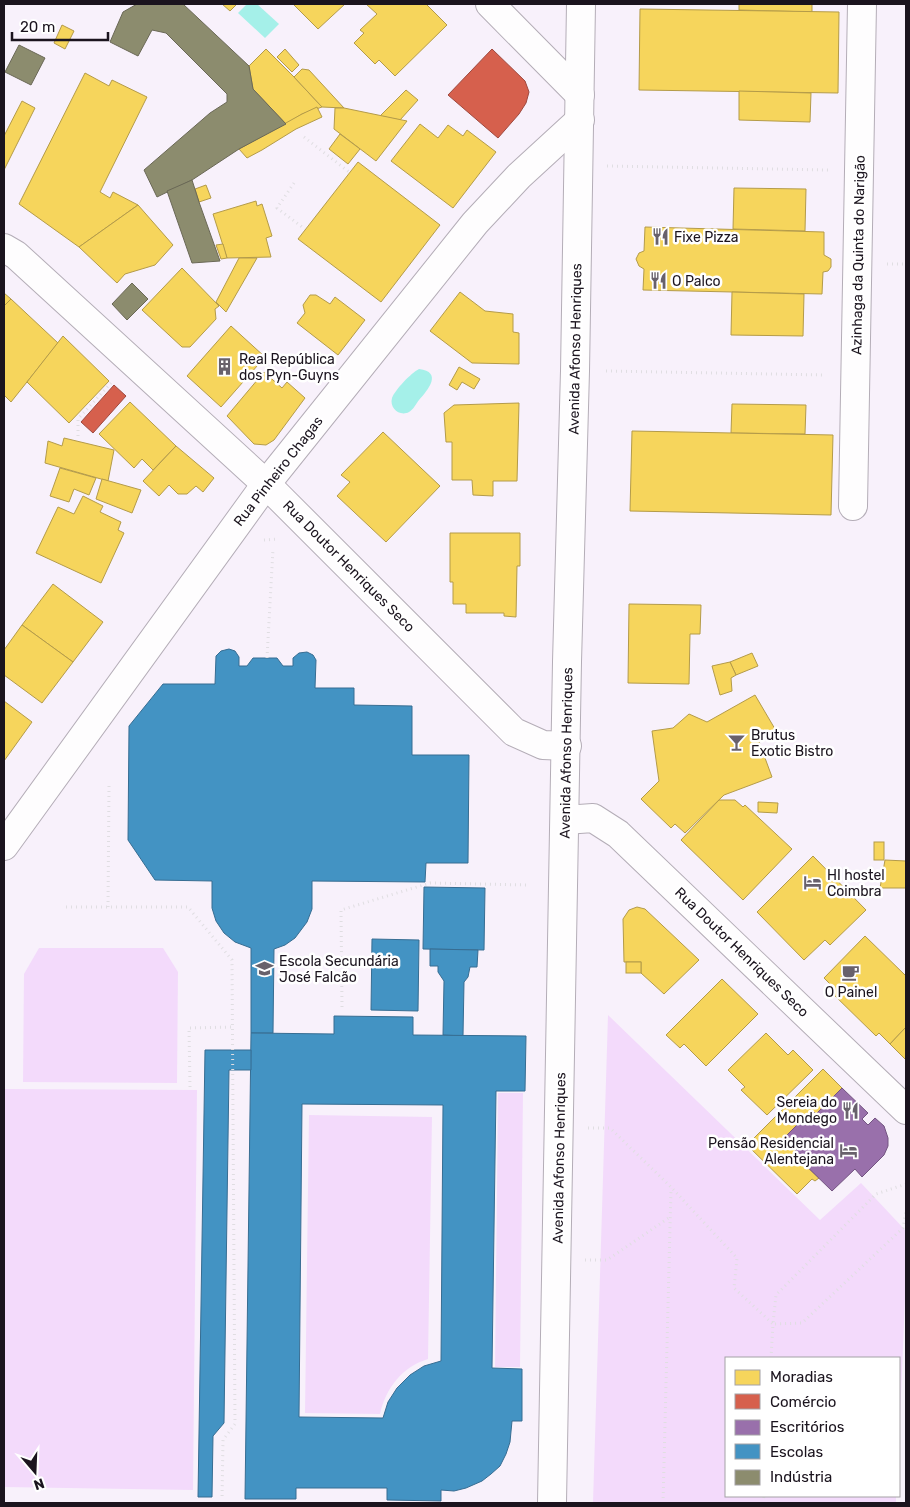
<svg xmlns="http://www.w3.org/2000/svg" width="910" height="1507" font-family="Rubik,sans-serif">
<style>
.green{fill:#f3dafb}
.water{fill:#a5f0e9}
.homes{fill:#f6d55c;stroke:#b49b49}
.shops{fill:#d6604d;stroke:#9e493f}
.offices{fill:#9970ab;stroke:#735481}
.schools{fill:#4393c3;stroke:#376d92;fill-rule:evenodd}
.industry{fill:#8c8c6e;stroke:#6a6856}
.lines{fill:none;stroke-linecap:round;stroke-linejoin:round}
.minor-casing{stroke:#b4adb7;stroke-width:30}
.path{stroke:#e0dee2;stroke-width:3;stroke-dasharray:1 4;stroke-linecap:butt}
.minor{stroke:#fefdfe;stroke-width:28}
.labels{text-anchor:middle;stroke-width:5;stroke-linejoin:round;paint-order:stroke}
.poi-label{font-size:14px;fill:#1b141e;stroke:#fff;text-anchor:start}
.street-label{font-size:14px;fill:#1b141e;stroke:#fff}
</style>
<rect width="100%" height="100%" fill="#f8f1fb"/>
<g class="green">
<path d="M39,948H163L178,972L177,1083L23,1082L24,974Z"/>
<path d="M608,1015L820,1220L861,1183L906,1231V1274L899,1444V1358H726V1496H896V1503H593Z"/>
<path d="M4,1089L197,1090L193,1490L4,1487Z"/>
<path d="M498,1093H523L520,1367H495Z"/>
<path d="M309,1115L432,1117L428,1359C402,1367 386,1388 380,1414L305,1413Z"/>
</g>
<g class="water">
<path d="M247,4H257L279,24L265,38L238,13Z"/>
<path d="M419,369C443,372 428,390 419,400C416,404 413,410 409,412C400,417 389,408 392,398C395,390 411,373 419,369Z"/>
</g>
<g class="homes">
<path d="M222,4H237L230,11Z"/>
<path d="M293,4H345L318,29Z"/>
<path d="M366,4H426L447,25L395,76L379,60L375,64L354,43L364,33L360,30L377,14Z"/>
<path d="M739,4H812V12L739,10Z"/>
<path d="M640,9L839,12L838,93L639,90Z"/>
<path d="M62,25L74,31L65,49L54,43Z"/>
<path d="M266,49L294,77L322,107L302,114L286,124L253,89L249,66Z"/>
<path d="M285,49L299,65L292,72L277,57Z"/>
<path d="M302,69L309,70L344,108L322,107L294,77Z"/>
<path d="M85,73L109,86L112,80L147,97L100,192L110,198L113,192L138,205L79,247L19,204Z"/>
<path d="M406,90L418,100L400,120L380,116Z"/>
<path d="M739,91L811,93L810,122L739,120Z"/>
<path d="M22,101L35,108L4,170V136Z"/>
<path d="M317,107L322,117L296,129L262,150L247,158L239,149L302,114Z"/>
<path d="M335,108H344L407,121L376,161L334,129Z"/>
<path d="M420,124L438,138L448,125L463,136L467,130L496,152L453,208L391,161Z"/>
<path d="M340,134L360,149L348,164L329,149Z"/>
<path d="M358,162L440,225L381,302L298,239Z"/>
<path d="M206,185L211,198L199,202L195,189Z"/>
<path d="M734,188L806,189L805,231L733,229Z"/>
<path d="M256,201L257,206L262,204L272,236L266,238L271,257L227,258L213,214Z"/>
<path d="M138,205L173,245L155,265L125,274L117,283L79,247Z"/>
<path d="M645,227L824,232V255L831,259V267L828,271L823,272L822,294L643,290L644,269L639,266L636,259L639,253L644,251Z"/>
<path d="M223,244L227,258L221,259L216,245Z"/>
<path d="M239,258H257L226,312L216,302Z"/>
<path d="M182,268L219,306L215,309L216,319L190,347H182L142,310Z"/>
<path d="M460,292L485,311L513,314V332L519,333V364L472,363L430,331Z"/>
<path d="M732,292L804,294L803,336L731,335Z"/>
<path d="M4,293L11,299L4,306Z"/>
<path d="M310,295H316L330,304L335,297L365,320L338,355L297,323L305,313L303,305Z"/>
<path d="M11,299L58,343L11,402L4,395V306Z"/>
<path d="M231,326L265,357L221,407L187,376Z"/>
<path d="M63,336L109,381L69,423L27,382Z"/>
<path d="M459,367L480,379L474,389L462,382L457,390L449,385Z"/>
<path d="M264,372L282,388L287,382L305,398L274,440L266,445L254,444L227,416Z"/>
<path d="M130,402L176,446L153,470L142,459L134,468L99,434Z"/>
<path d="M519,403L517,481H493V496L473,495L472,480H452V442H446L444,413L454,405Z"/>
<path d="M732,404L806,405L805,434L731,433Z"/>
<path d="M632,431L833,435L831,515L630,511Z"/>
<path d="M383,432L440,486L386,542L337,496L350,482L341,475Z"/>
<path d="M64,438L114,450L108,481L45,463L48,441L62,446Z"/>
<path d="M176,446L214,478L203,492L196,486L187,494H178L169,485L159,496L143,481Z"/>
<path d="M60,468L96,478L89,495L74,489L69,502L50,496Z"/>
<path d="M102,479L141,490L132,513L96,499Z"/>
<path d="M83,496L103,506L100,512L121,522L118,530L124,533L101,583L36,553L58,507L74,514Z"/>
<path d="M450,533H520V566H517L516,617L504,616V613H466V604H453V582H450Z"/>
<path d="M53,584L103,622L73,662L22,625Z"/>
<path d="M629,604L701,605L700,634H690L689,684L628,683Z"/>
<path d="M22,625L73,662L42,703L4,675V650Z"/>
<path d="M752,653L758,666L736,675L730,662Z"/>
<path d="M730,662L736,675L731,678L732,691L720,695L712,666Z"/>
<path d="M755,695L775,729L758,739L772,777L724,795L685,833L675,824L671,828L641,799L659,781L652,731L673,728L689,714L707,722Z"/>
<path d="M4,701L32,722L4,761Z"/>
<path d="M719,800H735L743,807L745,805L792,849L743,900L681,840Z"/>
<path d="M758,802L778,803L777,813L758,812Z"/>
<rect x="874" y="842" width="10" height="18"/>
<path d="M813,856L866,910L830,945L825,940L804,960L757,912Z"/>
<path d="M885,860L906,861V888H880Z"/>
<path d="M637,907L645,909L699,960L664,994L641,973V962H624L623,919L629,910Z"/>
<path d="M865,936L906,976V1027L890,1044L879,1033L876,1036L830,991L833,987L824,978Z"/>
<rect x="626" y="962" width="15" height="11"/>
<path d="M722,979L758,1014L706,1066L684,1044L680,1048L666,1035Z"/>
<path d="M906,1027V1060L890,1044Z"/>
<path d="M766,1033L788,1055L793,1050L813,1070L767,1115L741,1090L745,1087L728,1070Z"/>
<path d="M823,1069L842,1088L816,1114L812,1110L785,1137L797,1149L793,1153L819,1178L815,1181L812,1179L797,1194L747,1145Z"/>
</g>
<g class="shops">
<path d="M492,49L525,81L529,92L526,103L519,114L498,138L448,95Z"/>
<path d="M114,385L126,396L93,433L81,422Z"/>
</g>
<path class="offices" d="M842,1088L868,1113L862,1119L868,1125L875,1118L884,1126L888,1138V1146L884,1155L862,1177L855,1169L832,1191L793,1153L797,1149L785,1137L812,1110L816,1114Z"/>
<g class="schools">
<path d="M229,649L235,651L239,657V666H247L253,658H277L283,666H293V658L299,653L307,652L313,655L316,660L315,688H354V705L412,706V755H469L468,863H426L425,882L312,881V909L307,922L295,938L285,945L274,949L273,1033H251V948L235,942L224,933L216,921L212,908V881L155,880L128,840L129,726L163,684H215L216,656L221,651Z"/>
<path d="M424,887L485,888L484,950L423,949Z"/>
<path d="M372,939L419,940L418,1011L371,1010Z"/>
<path d="M430,949L478,950L477,967H470L468,977L464,982L463,1036L443,1035L444,981L438,972V966H430Z"/>
<path d="M334,1016L413,1017V1035L526,1036L525,1091H496L492,1368L522,1369V1421H512L510,1442L506,1454L500,1466L491,1474L482,1481L466,1488L454,1491L441,1490V1501L387,1500V1488H296V1499H245L251,1033L334,1034ZM302,1104L443,1105L441,1361L424,1366L410,1375L397,1388L388,1402L383,1418L299,1417Z"/>
<path d="M205,1050H251V1070H229L224,1423L213,1436L212,1497H198Z"/>
</g>
<g class="industry">
<path d="M137,4H183L249,66L253,89L286,124L239,149L192,180L157,197L144,170L210,113L227,102V94L166,33L152,30L138,56L110,42L123,12Z"/>
<path d="M19,45L45,58L31,85L5,72Z"/>
<path d="M192,180L199,202L220,261L192,263L167,191Z"/>
<path d="M132,283L148,299L127,320L112,304Z"/>
</g>
<g class="lines">
<defs>
<g id="minor">
<path d="M490,4L580,95"/>
<path d="M4,248L16,255L266,484L514,732L543,745L567,746"/>
<path d="M853,506L862,4"/>
<path d="M565,820L593,818L618,834L906,1110"/>
<path d="M4,846L266,484L475,223L519,176L580,120"/>
<path d="M552,1503L567,662L575,371L581,4"/>
</g>
</defs>
<use href="#minor" class="minor-casing"/>
<g class="path">
<path d="M304,137L349,172"/>
<path d="M607,166L828,170"/>
<path d="M294,183L277,208L305,229"/>
<path d="M887,264H906"/>
<path d="M606,371L825,375"/>
<path d="M78,436V419L111,383"/>
<path d="M264,540L278,539"/>
<path d="M267,658L273,549"/>
<path d="M66,907H188L232,960L235,1424L223,1440L222,1500"/>
<path d="M108,907L109,785"/>
<path d="M342,1007L341,910L430,883L528,885"/>
<path d="M190,1087L189,1028L232,1027"/>
<path d="M588,1128H610L671,1187L737,1258L734,1288L773,1324L771,1358"/>
<path d="M906,1184L876,1194L776,1295L773,1324L802,1323L903,1228L906,1211"/>
<path d="M585,1260H607L670,1217"/>
<path d="M663,1503L671,1188"/>
<path d="M763,1503L764,1496"/>
</g>
<use href="#minor" class="minor"/>
</g>
<defs>
<symbol id="restaurant-bare" viewBox="-9 -9 18 18"><path d="M-5-6h1v4h1v-4h1v4h1v-4h1v5L-1.5 .5V6h-2V.5L-5-1ZM5-6V6H3V1.5H1.5Q1.5-4 5-6Z" fill="#68616b" stroke="#fff" stroke-width="2.5" paint-order="stroke"/></symbol>
<symbol id="building-bare" viewBox="-9 -9 18 18"><path d="M-4-6H4V6H1V3H-1V6H-4ZM-2.5-4.3h1.7v1.8h-1.7ZM.8-4.3h1.7v1.8H.8ZM-2.5-1h1.7V.8h-1.7ZM.8-1h1.7V.8H.8Z" fill="#68616b" stroke="#fff" stroke-width="2.5" paint-order="stroke"/></symbol>
<symbol id="bar-bare" viewBox="-9 -9 18 18"><path d="M-6-5H6L.8 .8V4.5H3.5V6h-7V4.5H-.8V.8Z" fill="#68616b" stroke="#fff" stroke-width="2.5" paint-order="stroke"/></symbol>
<symbol id="hotel-bare" viewBox="-9 -9 18 18"><path d="M-6-4.5h1.5V1H6V5H4.5V3h-9V5H-6ZM-4 0a1.8 1.8 0 1 1 3.6 0ZM.5 0V-2.5h3Q6-2.5 6 0Z" fill="#68616b" stroke="#fff" stroke-width="2.5" paint-order="stroke"/></symbol>
<symbol id="school-bare" viewBox="-9 -9 18 18"><path d="M0-5L7-2L0 1L-7-2ZM-4 1L0 2.5L4 1V4Q0 6-4 4Z" fill="#68616b" stroke="#fff" stroke-width="2.5" paint-order="stroke"/></symbol>
<symbol id="cafe-bare" viewBox="-9 -9 18 18"><path d="M-5.5-4.5H6V0H3Q3 3.5 0 3.5H-2.5Q-5.5 3.5-5.5 0ZM3-3.2v2h1.7v-2ZM-6 4.5H4V6H-6Z" fill="#68616b" stroke="#fff" stroke-width="2.5" paint-order="stroke"/></symbol>
</defs>
<g fill-rule="evenodd">
<use href="#restaurant-bare" x="648" y="224" width="25" height="25"/>
<use href="#restaurant-bare" x="646" y="268" width="25" height="25"/>
<use href="#building-bare" x="212" y="354" width="25" height="25"/>
<use href="#bar-bare" x="724" y="730" width="25" height="25"/>
<use href="#hotel-bare" x="800" y="870" width="25" height="25"/>
<use href="#school-bare" x="252" y="956" width="25" height="25"/>
<use href="#cafe-bare" x="838" y="960" width="25" height="25"/>
<use href="#restaurant-bare" x="838" y="1098" width="25" height="25"/>
<use href="#hotel-bare" x="836" y="1138" width="25" height="25"/>
</g>
<g class="labels">
<g class="poi-label">
<text x="674" y="242">Fixe Pizza</text>
<text x="672" y="286">O Palco</text>
<text x="239" y="364">Real República<tspan x="239" dy="16">dos Pyn-Guyns</tspan></text>
<text x="751" y="740">Brutus<tspan x="751" dy="16">Exotic Bistro</tspan></text>
<text x="827" y="880">HI hostel<tspan x="827" dy="16">Coimbra</tspan></text>
<text x="279" y="966">Escola Secundária<tspan x="279" dy="16">José Falcão</tspan></text>
<text x="851" y="997" text-anchor="middle">O Painel</text>
<text x="837" y="1107" text-anchor="end">Sereia do<tspan x="837" dy="16">Mondego</tspan></text>
<text x="834" y="1148" text-anchor="end">Pensão Residencial<tspan x="834" dy="16">Alentejana</tspan></text>
</g>
<g class="street-label">
<text transform="translate(858 255) rotate(-89)" y="5">Azinhaga da Quinta do Narigão</text>
<text transform="translate(575 349) rotate(-89)" y="5">Avenida Afonso Henriques</text>
<text transform="translate(278 471) rotate(-52)" y="5">Rua Pinheiro Chagas</text>
<text transform="translate(349 566) rotate(45)" y="5">Rua Doutor Henriques Seco</text>
<text transform="translate(566 753) rotate(-89)" y="5">Avenida Afonso Henriques</text>
<text transform="translate(742 952) rotate(44)" y="5">Rua Doutor Henriques Seco</text>
<text transform="translate(559 1158) rotate(-89)" y="5">Avenida Afonso Henriques</text>
</g>
</g>
<rect width="910" height="1507" fill="none" stroke="#1b141e" stroke-width="10"/>
<rect x="725" y="1357" width="175" height="140" fill="#ffffff" stroke="#a4a1a5"/>
<rect x="735" y="1370" width="25" height="15" fill="#f6d55c" stroke="#a4a1a5"/>
<text x="770" y="1382" font-size="15" fill="#1b141e">Moradias</text>
<rect x="735" y="1394" width="25" height="15" fill="#d6604d" stroke="#a4a1a5"/>
<text x="770" y="1407" font-size="15" fill="#1b141e">Comércio</text>
<rect x="735" y="1420" width="25" height="15" fill="#9970ab" stroke="#a4a1a5"/>
<text x="770" y="1432" font-size="15" fill="#1b141e">Escritórios</text>
<rect x="735" y="1444" width="25" height="15" fill="#4393c3" stroke="#a4a1a5"/>
<text x="770" y="1457" font-size="15" fill="#1b141e">Escolas</text>
<rect x="735" y="1470" width="25" height="15" fill="#8c8c6e" stroke="#a4a1a5"/>
<text x="770" y="1482" font-size="15" fill="#1b141e">Indústria</text>
<g transform="translate(35 1472) rotate(161)" stroke="#ffffff" stroke-width="4" paint-order="stroke">
<path d="M0-4L9 19L0 12L-9 19Z" fill="#1b141e"/>
<text y="-8" font-size="14" font-weight="bold" text-anchor="middle" fill="#1b141e">N</text>
</g>
<path d="M12 32v8h96v-8" fill="none" stroke="#1b141e" stroke-width="2.5"/>
<text x="20" y="32" font-size="15" fill="#1b141e" stroke="#ffffff" stroke-width="4" paint-order="stroke">20 m</text>
</svg>
